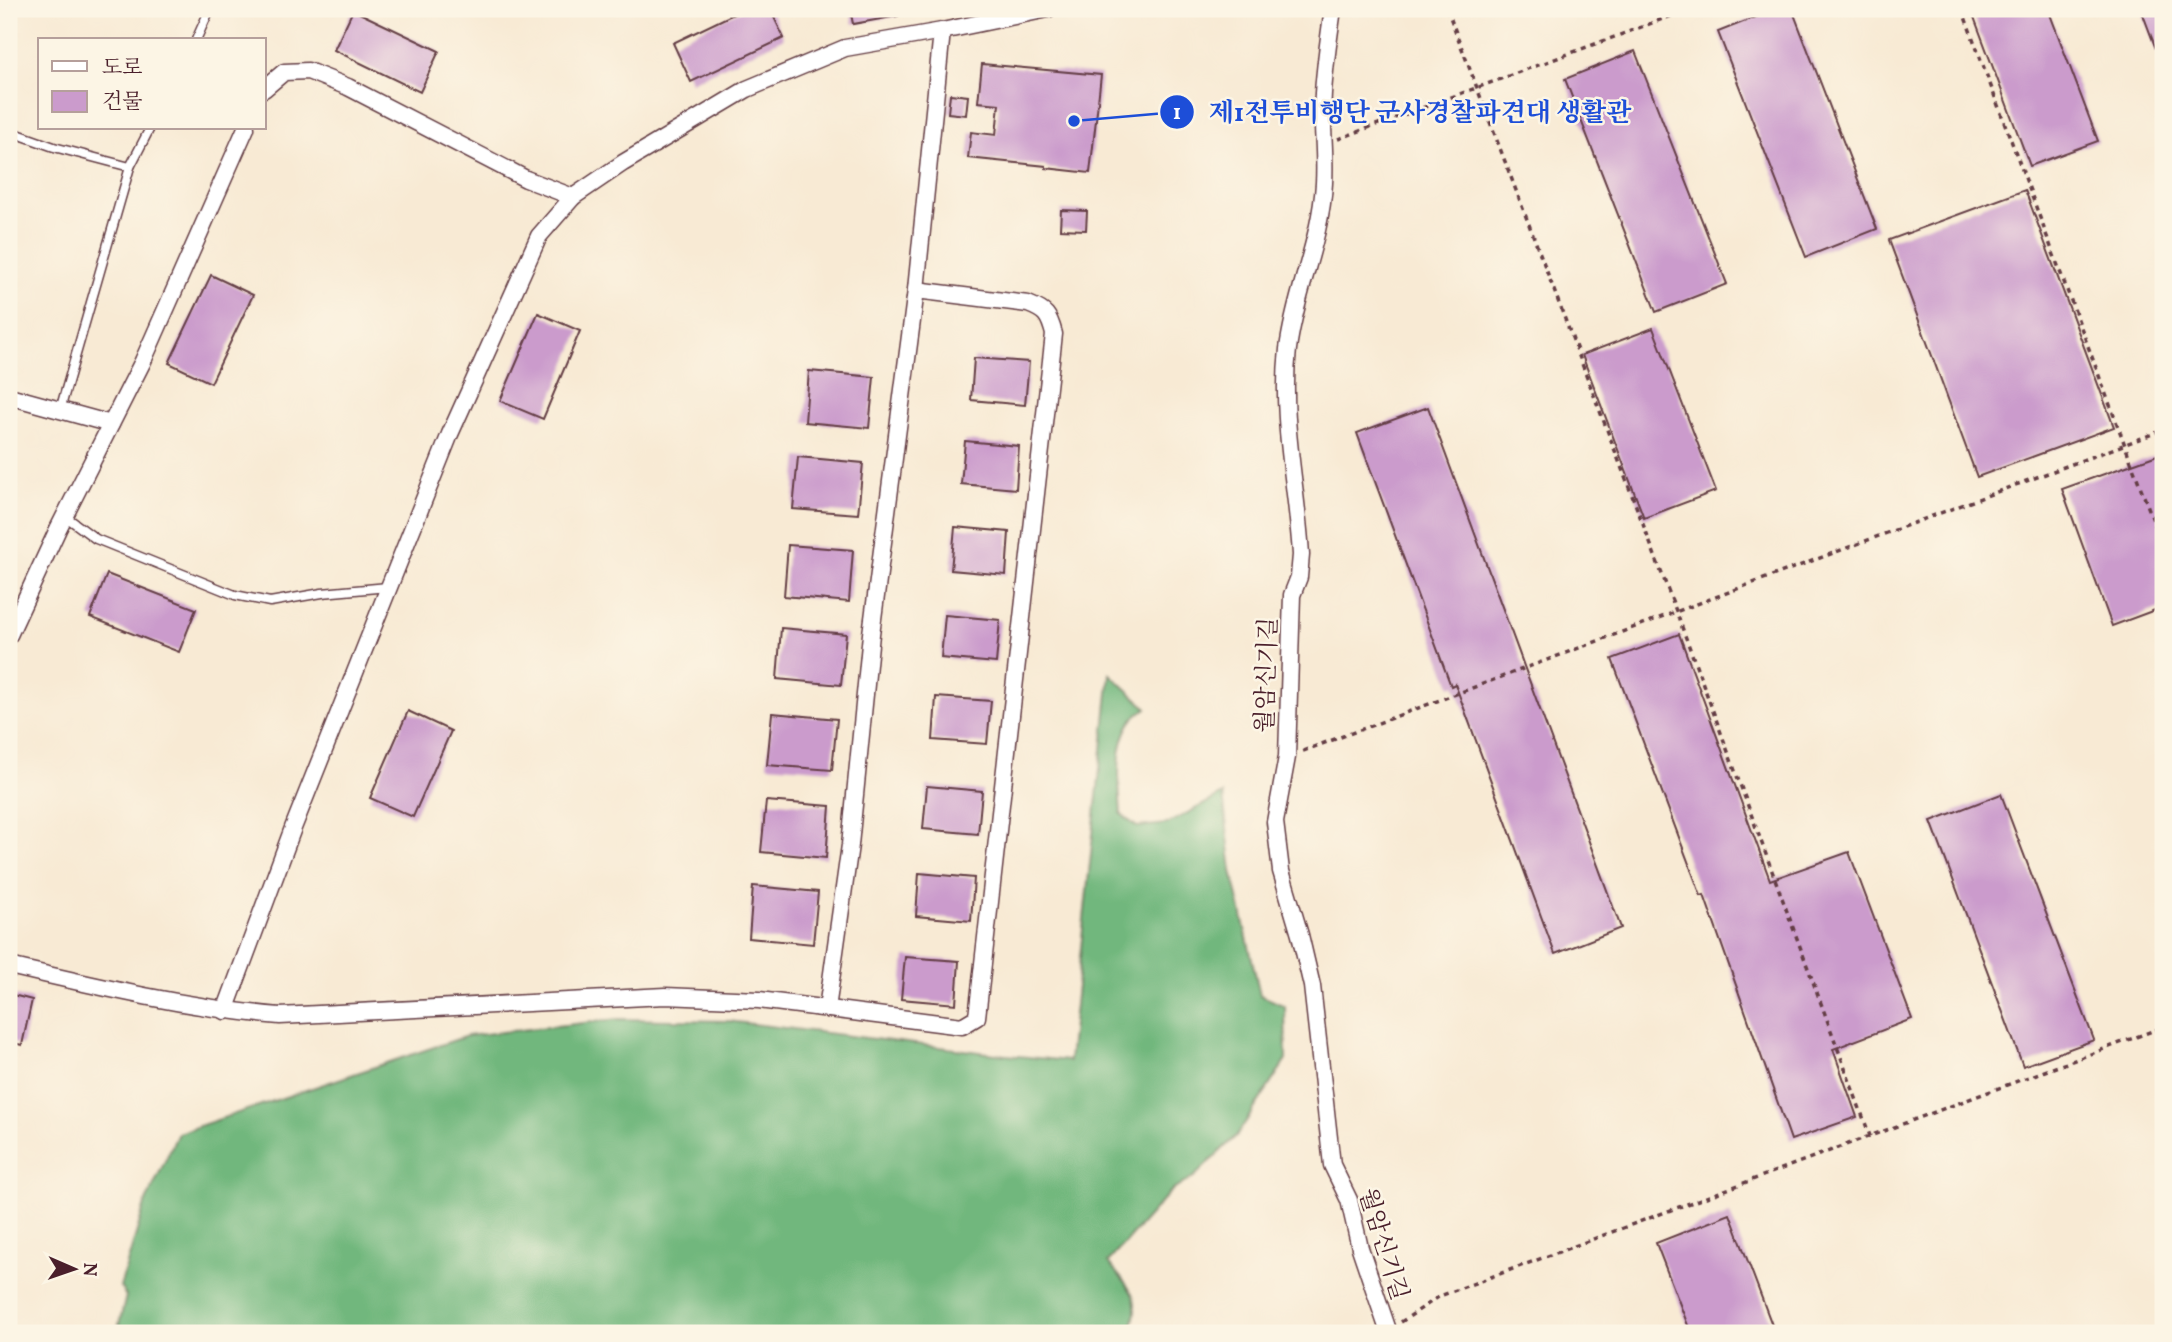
<svg xmlns="http://www.w3.org/2000/svg" width="2172" height="1342" font-family="Vollkorn,'Noto Serif KR',serif">
<style>
.forest{fill:#71b77d;stroke:#5e6b54;stroke-width:2}
.building{fill:#cb9bcc}
.lines{fill:none;stroke-linecap:round;stroke-linejoin:round}
.lane-casing{stroke:#643d44;stroke-width:11}
.street-casing{stroke:#643d44;stroke-width:19}
.path{stroke:#643d44;stroke-width:3.5;stroke-dasharray:5 5;stroke-linecap:butt}
.lane{stroke:#fff;stroke-width:8}
.street{stroke:#fff;stroke-width:16}
.labels{text-anchor:middle;stroke-width:5;stroke-linejoin:round;paint-order:stroke}
.street-label{font-size:24px;fill:#4a1f2b;stroke:#fcf5e5}
.leader{fill:none;stroke:#1d4ed8;stroke-width:2.5}
.callout-dot{fill:#1d4ed8;stroke:#fcf5e5;stroke-width:2.5}
.mark-label{font-size:21px;text-anchor:middle;font-weight:bold;fill:#fff}
.callout-label{font-size:26px;text-anchor:middle;font-weight:bold;fill:#1d4ed8;stroke:#fcf5e5;stroke-width:5;stroke-linejoin:round;paint-order:stroke}
</style>
<rect width="100%" height="100%" fill="#fcf5e5"/>
<filter id="ink" filterUnits="userSpaceOnUse"><feTurbulence type="fractalNoise" baseFrequency=".0143" numOctaves="2"/><feDisplacementMap in="SourceGraphic" scale="14" xChannelSelector="R" yChannelSelector="G"/><feConvolveMatrix kernelMatrix="1 2 1 2 8 2 1 2 1" color-interpolation-filters="sRGB"/></filter>
<filter id="wash" filterUnits="userSpaceOnUse"><feTurbulence type="fractalNoise" baseFrequency=".00686" numOctaves="4" result="noise"/><feDisplacementMap in="SourceGraphic" scale="28" xChannelSelector="R" yChannelSelector="G"/><feGaussianBlur stdDeviation="1.57" result="paint"/><feColorMatrix in="noise" values="0 0 0 0 0 0 0 0 0 0 0 0 0 0 0 0 0 1.4 0 .05"/><feComposite in="paint" operator="in"/></filter>
<g filter="url(#wash)">
<rect width="100%" height="100%" fill="#f8ead4"/>
<path class="forest" d="M1110,674L1147,708C1143,711 1137,714 1134,718C1114,742 1119,785 1121,814L1137,827L1167,824L1223,794L1232,871L1260,995L1285,1006L1286,1060L1237,1135L1195,1176L1170,1192L1108,1262C1130,1291 1143,1294 1130,1333H117L126,1296L120,1287L145,1204L178,1133L467,1036L619,1019L728,1021L996,1054L1069,1061Z"/>
<g id="blocks">
<g class="building">
<path d="M744,9H770L784,38L691,82L673,43Z"/>
<path d="M850,9H897L898,16L853,24Z"/>
<path d="M1776,9H1792L1877,229L1806,257L1718,32Z"/>
<path d="M1971,9H2048L2098,141L2030,166Z"/>
<path d="M2141,9H2163V65H2162Z"/>
<path d="M353,10L439,51L420,92L334,50Z"/>
<path d="M1635,51L1727,284L1656,312L1565,79Z"/>
<path d="M982,64L1101,75L1090,173L1046,168V166L968,158L971,132L996,135L999,104L978,102Z"/>
<path d="M950,94L968,96L966,115L948,113Z"/>
<path d="M2025,190L2114,427L1977,477L1889,240Z"/>
<path d="M1061,210L1087,211L1086,230L1060,229Z"/>
<path d="M211,275L253,295L211,383L169,363Z"/>
<path d="M538,313L580,331L543,419L500,401Z"/>
<path d="M1653,328L1716,491L1644,518L1582,355Z"/>
<path d="M974,358L1029,362L1025,405L971,400Z"/>
<path d="M809,371L874,377L869,428L805,422Z"/>
<path d="M1428,407L1621,928L1555,954L1455,684L1451,686L1357,433Z"/>
<path d="M965,441L1019,446L1016,489L961,484Z"/>
<path d="M2163,453V607L2112,626L2062,489Z"/>
<path d="M798,457L863,463L858,514L793,509Z"/>
<path d="M955,527L1009,532L1006,575L951,570Z"/>
<path d="M788,545L853,550L849,602L784,596Z"/>
<path d="M107,574L196,609L179,652L90,617Z"/>
<path d="M945,615L1000,620L996,663L941,658Z"/>
<path d="M781,628L846,634L841,685L777,679Z"/>
<path d="M1679,634L1770,880L1849,852L1912,1019L1833,1049L1857,1117L1791,1140L1704,895L1701,896L1612,659Z"/>
<path d="M936,697L991,701L987,744L933,740Z"/>
<path d="M408,711L451,731L413,817L370,798Z"/>
<path d="M772,713L837,719L832,770L767,765Z"/>
<path d="M927,786L982,791L978,834L923,829Z"/>
<path d="M2001,794L2094,1040L2023,1066L1931,821Z"/>
<path d="M766,801L830,806L826,858L761,852Z"/>
<path d="M919,873L974,878L971,921L916,916Z"/>
<path d="M753,886L818,892L813,944L749,938Z"/>
<path d="M905,957L959,961L956,1004L901,999Z"/>
<path d="M9,994L32,1000L22,1045L9,1042Z"/>
<path d="M1730,1214L1775,1333H1691L1656,1243Z"/>
</g>
</g>
</g>
<g filter="url(#ink)">
<use href="#blocks" fill-opacity="0" stroke="#643d44" stroke-width="2"/>
<g class="lines">
<defs>
<g id="lane">
<path d="M196,40L210,9"/>
<path d="M9,131L54,147L130,167L150,128"/>
<path d="M60,410L130,167"/>
<path d="M65,516L96,539L235,595L270,602L322,593L388,587"/>
</g>
<g id="street">
<path d="M1333,9C1329,36 1325,65 1323,93C1321,123 1326,153 1324,183C1321,240 1295,293 1288,349C1280,418 1297,486 1301,555L1299,577L1292,595L1287,757L1275,822L1281,871L1300,935L1312,986L1332,1165L1349,1200L1360,1248L1389,1333"/>
<path d="M264,89L284,72L308,71L348,87L526,179L573,197"/>
<path d="M9,396L111,424"/>
<path d="M9,635L58,529L143,361L246,128"/>
<path d="M9,966C99,987 188,1008 280,1016L665,996L759,1000L962,1026L977,1017L1054,334C1049,315 1046,311 1028,304L916,290"/>
<path d="M827,1009L850,845L871,634L916,290L942,31"/>
<path d="M225,1011L293,828L450,434L539,236L573,197L623,163L747,89L845,48L942,31L1048,9"/>
</g>
</defs>
<use href="#lane" class="lane-casing"/>
<use href="#street" class="street-casing"/>
<g class="path">
<path d="M1447,9L1676,611L1870,1136"/>
<path d="M1962,9L2163,547"/>
<path d="M1338,139L1690,9"/>
<path d="M1303,751L2163,430"/>
<path d="M1401,1322L1440,1296L2163,1027"/>
</g>
<use href="#lane" class="lane"/>
<use href="#street" class="street"/>
</g>
</g>
<g class="labels">
<g class="street-label">
<text transform="translate(1266 675) rotate(-88)" y="8">월암신기길</text>
<text transform="translate(1384 1244) rotate(73)" y="8">월암신기길</text>
</g>
</g>
<path class="leader" d="M1074 121L1177 112"/>
<g class="callout-dot">
<circle cx="1074" cy="121" r="7"/>
<circle cx="1177" cy="112" r="18"/>
</g>
<g class="mark-label">
<text x="1177" y="119">1</text>
</g>
<g class="callout-label">
<text x="1420" y="121">제1전투비행단 군사경찰파견대 생활관</text>
</g>
<rect width="2172" height="1342" fill="none" stroke="#fcf5e5" stroke-width="35"/>
<rect x="38" y="38" width="228" height="91" fill="#fcf5e5" stroke="#b59f9b" stroke-width="2"/>
<rect x="52" y="61" width="35" height="10" fill="#ffffff" stroke="#b59f9b" stroke-width="2"/>
<text x="102" y="74" font-size="21" fill="#4a1f2b">도로</text>
<rect x="52" y="91" width="35" height="21" fill="#cb9bcc" stroke="#b59f9b" stroke-width="2"/>
<text x="102" y="108" font-size="21" fill="#4a1f2b">건물</text>
<g transform="translate(74 1269) rotate(92)" stroke="#fcf5e5" stroke-width="5" paint-order="stroke">
<path d="M0-5L12 26L0 18L-12 26Z" fill="#4a1f2b"/>
<text y="-10" font-size="19" font-weight="bold" text-anchor="middle" fill="#4a1f2b">N</text>
</g>
</svg>
